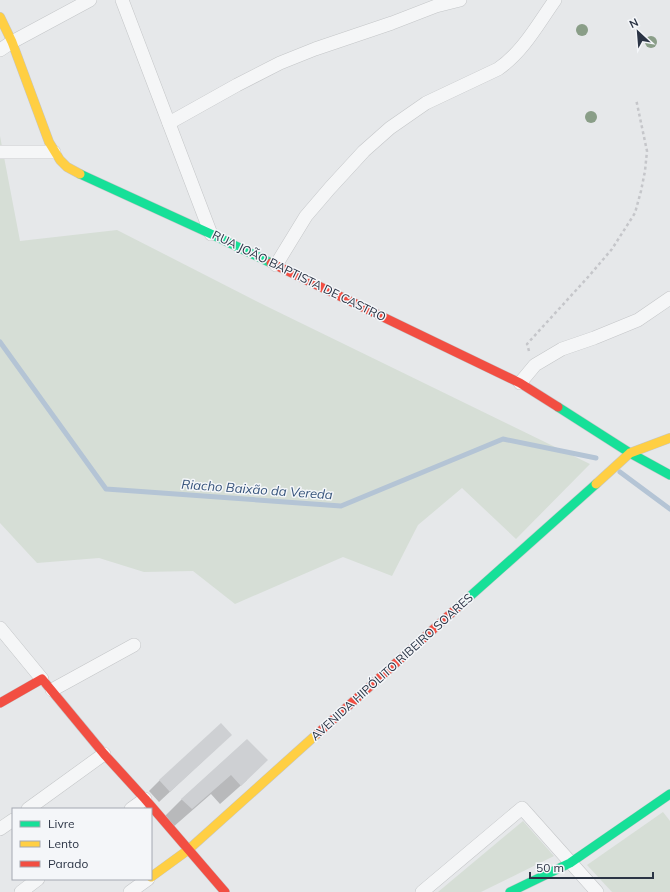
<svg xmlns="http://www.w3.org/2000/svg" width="670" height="892" font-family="Mulish,sans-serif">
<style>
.green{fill:#d6ded6}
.shadow{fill:#0003}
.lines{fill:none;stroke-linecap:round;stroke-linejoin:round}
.stream{stroke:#b4c4d5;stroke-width:5}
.building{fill:#ced0d3}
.street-casing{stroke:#c4c6c8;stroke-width:14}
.fast-casing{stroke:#c4c6c8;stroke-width:10}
.slow-casing{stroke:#c4c6c8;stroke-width:10}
.jam-casing{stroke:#c4c6c8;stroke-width:10}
.path{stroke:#c5c6ca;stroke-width:2.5;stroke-dasharray:3 3;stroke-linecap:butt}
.street{stroke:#f5f6f7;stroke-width:13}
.fast{stroke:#16e098;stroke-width:9}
.slow{stroke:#ffcf43;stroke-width:9}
.jam{stroke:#f24e42;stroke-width:9}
.tree{fill:#8a9e88}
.labels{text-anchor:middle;stroke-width:3;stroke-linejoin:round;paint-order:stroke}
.street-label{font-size:12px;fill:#2b3445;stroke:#f4f6f9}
.water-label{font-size:13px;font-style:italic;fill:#34527a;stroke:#f4f6f9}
</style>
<rect width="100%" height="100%" fill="#e6e8ea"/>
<g class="green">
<path d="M0,136L20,241L117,230L266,306L590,464L516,539L462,488L418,525L392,576L343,557L235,604L193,571L144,572L99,558L37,563L0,523Z"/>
<path d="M663,812L670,821V892H612L587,865Z"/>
<path d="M523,821L554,856L481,892H438Z"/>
</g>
<g class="shadow">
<path d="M247,740V780L220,804L211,794L172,828L162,819L182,799Z"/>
<path d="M220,745L159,802L149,791L160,780Z"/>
</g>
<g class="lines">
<g class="stream">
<path d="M0,342L106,489L341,506L503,439L596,458"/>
<path d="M620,472L670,509"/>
</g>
</g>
<g class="building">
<path d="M221,723L232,735L170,792L159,780Z"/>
<path d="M247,739L268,760L241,786L231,775L192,809L181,799Z"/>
</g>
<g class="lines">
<defs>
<g id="street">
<path d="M122,0L211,234"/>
<path d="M0,50L12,42L90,0"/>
<path d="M169,123L237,85L280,63L315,49L392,23L436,6L460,0"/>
<path d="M0,152H54"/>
<path d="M276,265L306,216L330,188L364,151L390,128L426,103L498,69C523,52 538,24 555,0"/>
<path d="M520,383L535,365L562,349L594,338L638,320L670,298"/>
<path d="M0,628L42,679"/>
<path d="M52,690L134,645"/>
<path d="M28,809L104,754"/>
<path d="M131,809L145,799"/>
<path d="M0,829L13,820"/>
<path d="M21,892L38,879"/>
<path d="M130,892L148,879"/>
<path d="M422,892L522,808L597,892"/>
</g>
<g id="fast">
<path d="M80,174L211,234L271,263"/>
<path d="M558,407L630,453L670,475"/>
<path d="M458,607L596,484"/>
<path d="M510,892L570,863L670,794"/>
</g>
<g id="slow">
<path d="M0,17L12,42L49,142L60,160L67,167L80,174"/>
<path d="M596,484L630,453L670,438"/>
<path d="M151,877L188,850L317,734"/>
</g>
<g id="jam">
<path d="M271,263L520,383L558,407"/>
<path d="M0,703L42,679L104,754L145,799L225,892"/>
<path d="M317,734L458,607"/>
</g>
</defs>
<use href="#street" class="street-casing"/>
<use href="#fast" class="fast-casing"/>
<use href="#slow" class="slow-casing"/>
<use href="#jam" class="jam-casing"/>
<path class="path" d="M529,351L527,344L589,276L612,249L635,213L641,191L645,171L647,151L636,99"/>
<use href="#street" class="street"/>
<use href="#fast" class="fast"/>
<use href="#slow" class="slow"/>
<use href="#jam" class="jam"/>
</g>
<g class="tree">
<circle cx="582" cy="30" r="6"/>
<circle cx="651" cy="42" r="6"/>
<circle cx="591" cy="117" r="6"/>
</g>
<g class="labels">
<g class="street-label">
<text transform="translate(299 276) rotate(26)" y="4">RUA JOÃO BAPTISTA DE CASTRO</text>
<text transform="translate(392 667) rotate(-42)" y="4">AVENIDA HIPÓLITO RIBEIRO SOARES</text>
</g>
<g class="water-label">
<text transform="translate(257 489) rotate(4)" y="5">Riacho Baixão da Vereda</text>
</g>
</g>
<rect x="12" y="808" width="140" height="72" fill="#f4f6f9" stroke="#a4a8b1"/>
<rect x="20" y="821" width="20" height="6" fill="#16e098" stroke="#a4a8b1"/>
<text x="48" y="828" font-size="12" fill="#2b3445">Livre</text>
<rect x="20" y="841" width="20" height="6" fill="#ffcf43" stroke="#a4a8b1"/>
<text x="48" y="848" font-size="12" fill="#2b3445">Lento</text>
<rect x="20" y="861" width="20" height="6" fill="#f24e42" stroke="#a4a8b1"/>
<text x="48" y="868" font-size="12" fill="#2b3445">Parado</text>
<g transform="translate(638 32) rotate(334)" stroke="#f4f6f9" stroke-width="3" paint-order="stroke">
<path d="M0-3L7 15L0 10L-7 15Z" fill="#2b3445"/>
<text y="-6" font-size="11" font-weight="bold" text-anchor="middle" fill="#2b3445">N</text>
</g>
<path d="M530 872v6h123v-6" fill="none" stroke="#2b3445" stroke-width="2"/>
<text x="536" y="872" font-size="12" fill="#2b3445" stroke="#f4f6f9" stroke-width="3" paint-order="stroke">50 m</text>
</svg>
